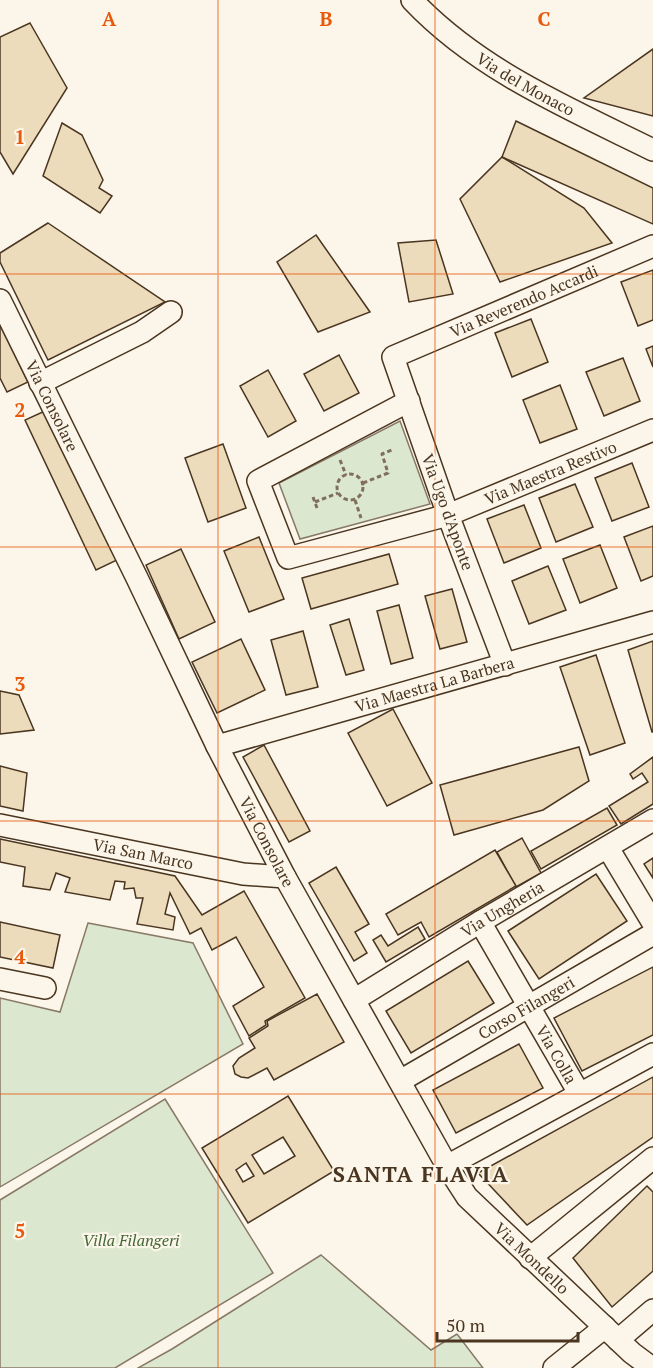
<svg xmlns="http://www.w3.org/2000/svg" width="653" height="1368" font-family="'PT Serif',serif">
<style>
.green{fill:#dce7d0;stroke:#887966;stroke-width:1.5}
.building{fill:#ecdcbc;stroke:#4a3520;stroke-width:1.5;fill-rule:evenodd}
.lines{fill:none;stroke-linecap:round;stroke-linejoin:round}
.minor-casing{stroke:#4a3520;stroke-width:24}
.path{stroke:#7f6f5c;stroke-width:3;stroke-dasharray:4.5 3;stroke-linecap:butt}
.minor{stroke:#fbf6e9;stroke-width:21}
.grid{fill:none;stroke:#e8590c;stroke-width:1.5;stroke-opacity:0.55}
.labels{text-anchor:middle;stroke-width:4.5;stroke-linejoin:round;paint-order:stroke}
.street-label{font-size:16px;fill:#4a3520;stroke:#fbf6e9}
.park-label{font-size:16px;font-style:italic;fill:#436837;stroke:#fbf6e9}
.district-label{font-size:22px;font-weight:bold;letter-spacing:1.5px;fill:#4a3520;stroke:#fbf6e9}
.grid-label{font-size:20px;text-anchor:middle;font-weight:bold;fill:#e8590c;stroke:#fbf6e9;stroke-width:4.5;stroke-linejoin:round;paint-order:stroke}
</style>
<rect width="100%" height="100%" fill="#fbf6e9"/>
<g class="green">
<path d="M400,421L430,504L300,539L279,483Z"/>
<path d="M88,923L193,943L243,1044L0,1187V998L60,1012Z"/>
<path d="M165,1099L273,1273L115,1368H0V1200Z"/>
<path d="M321,1255L431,1350L457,1334L483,1368H138L172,1349Z"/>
</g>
<g class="building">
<path d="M30,23L67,88L13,174L0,152V37Z"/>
<path d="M653,49V116L584,98Z"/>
<path d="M516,121L653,188V224L502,157Z"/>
<path d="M62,123L82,135L103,180L99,188L112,196L100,213L43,176Z"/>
<path d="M502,157L584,208L612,243L500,282L460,199Z"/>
<path d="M48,223L165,302L48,360L0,262V253Z"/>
<path d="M316,235L370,312L318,332L277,262Z"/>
<path d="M436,240L453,294L409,302L398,243Z"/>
<path d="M653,270V320L638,326L621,282Z"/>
<path d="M531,319L548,362L512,377L495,333Z"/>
<path d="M0,324L28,382L7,392L0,378Z"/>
<path d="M653,346V367L646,349Z"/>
<path d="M339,355L359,393L324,411L304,374Z"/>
<path d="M623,358L640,401L604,416L586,372Z"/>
<path d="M268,370L296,421L268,437L240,386Z"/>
<path d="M560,385L577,429L540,443L523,400Z"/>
<path d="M47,410L117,560L96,570L25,420Z"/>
<path d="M223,444L246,508L208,522L185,458Z"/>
<path d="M632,463L649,507L612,521L595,478Z"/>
<path d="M575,484L593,527L556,542L539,498Z"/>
<path d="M524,505L541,548L504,563L487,519Z"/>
<path d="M653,526V576L641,581L624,537Z"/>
<path d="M259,537L284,599L249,612L224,551Z"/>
<path d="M600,545L617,588L580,603L563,559Z"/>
<path d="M181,549L215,622L179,639L146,565Z"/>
<path d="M389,554L398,584L311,609L302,578Z"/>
<path d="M548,566L566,610L529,624L512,581Z"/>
<path d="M452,589L467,642L440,649L425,596Z"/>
<path d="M399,605L413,658L391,664L377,611Z"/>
<path d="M349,619L364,670L346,675L330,625Z"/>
<path d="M303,631L318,687L286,695L271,640Z"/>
<path d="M241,639L265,690L217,713L192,662Z"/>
<path d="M653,641V732H652L628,650Z"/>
<path d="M596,655L625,743L590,755L560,667Z"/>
<path d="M0,691L19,695L34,730L0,734Z"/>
<path d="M393,709L432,783L387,806L348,733Z"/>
<path d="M264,745L310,831L289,842L243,757Z"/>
<path d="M579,747L589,781L543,810L454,835L440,785Z"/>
<path d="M653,757V804L621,824L609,806L648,782L642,773L633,779L630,774Z"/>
<path d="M0,766L27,773L23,811L0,806Z"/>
<path d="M607,808L617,825L541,869L531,851Z"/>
<path d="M522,838L541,873L516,887L497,852Z"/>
<path d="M0,839L175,876L202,915L244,891L305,998L265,1021L266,1025L249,1036L233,1006L264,987L236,937L212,950L201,928L190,934L170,893L165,914L175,917L173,930L137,924L143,898H136L134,888L124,889L125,882L115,881L110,900L65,892L70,878L56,873L50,890L23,886L25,867L0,862Z"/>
<path d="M495,850L516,886L429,937L421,922L398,935L386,914Z"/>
<path d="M653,858V878L644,864Z"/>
<path d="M336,867L369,924L355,932L367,953L354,961L309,883Z"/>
<path d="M596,874L627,921L539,979L508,931Z"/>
<path d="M0,922L60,935L53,968L0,957Z"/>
<path d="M418,927L425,939L386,962L373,940L381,935L388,946Z"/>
<path d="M468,961L494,1003L411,1053L386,1011Z"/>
<path d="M653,967V1035L582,1071L554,1018Z"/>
<path d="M317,994L344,1042L274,1080L267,1068L248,1078L241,1077L235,1074L233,1066L239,1058L255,1048L249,1038L268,1026L267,1021Z"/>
<path d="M519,1044L543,1088L456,1133L433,1090Z"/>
<path d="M653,1077V1137L527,1225L478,1173Z"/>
<path d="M288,1096L334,1171L248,1223L202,1148ZM283,1137L295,1156L264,1174L252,1155ZM246,1163L254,1176L243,1182L236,1170Z"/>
<path d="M647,1186L653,1192V1271L612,1307L573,1258Z"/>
</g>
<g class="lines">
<defs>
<g id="minor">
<path id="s1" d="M412,0C478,70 568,108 653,150"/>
<path id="s2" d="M0,300L137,578L217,746L285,877L447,1166L467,1197L632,1353L652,1368"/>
<path d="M40,383L142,332L171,312"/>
<path id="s3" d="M409,401L258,481L288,558L448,515L653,430"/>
<path id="s4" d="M505,665L448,515L393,357L653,246"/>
<path id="s5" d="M217,746L653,622"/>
<path id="s6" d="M0,825L243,874L285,877"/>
<path d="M608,848L653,923"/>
<path id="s7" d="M480,922L579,1093"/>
<path d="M0,979L45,988"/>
<path id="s8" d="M354,1000L480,922L653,820"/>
<path id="s9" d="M400,1081L653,934"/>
<path d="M447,1166L653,1054"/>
<path d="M530,1258L653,1158"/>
<path d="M618,1340L653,1310"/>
<path d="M554,1368L605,1327"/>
</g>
</defs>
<use href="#minor" class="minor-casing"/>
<g class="path">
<path d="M340,460L346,475"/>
<circle cx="350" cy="487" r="13"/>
<path d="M363,483L388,473L382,454L392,450"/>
<path d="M313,497L317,508"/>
<path d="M355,500L361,518"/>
<path d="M315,502L338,493"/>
</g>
<use href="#minor" class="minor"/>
</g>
<path class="grid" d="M218,0V1368M435,0V1368M0,274H653M0,547H653M0,821H653M0,1094H653"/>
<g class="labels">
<g class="street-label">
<text dy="6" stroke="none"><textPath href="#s1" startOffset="142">Via del Monaco</textPath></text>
<text dy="6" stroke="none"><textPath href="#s4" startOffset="470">Via Reverendo Accardi</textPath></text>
<text dy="6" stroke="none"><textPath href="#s2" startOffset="118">Via Consolare</textPath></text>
<text dy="6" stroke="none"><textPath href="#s3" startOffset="530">Via Maestra Restivo</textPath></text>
<text transform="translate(448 512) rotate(70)" y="6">Via Ugo d'Aponte</text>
<text dy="6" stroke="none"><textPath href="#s5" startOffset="226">Via Maestra La Barbera</textPath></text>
<text dy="6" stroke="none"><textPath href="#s2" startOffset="604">Via Consolare</textPath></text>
<text dy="6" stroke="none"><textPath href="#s6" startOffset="146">Via San Marco</textPath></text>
<text dy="6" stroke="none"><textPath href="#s8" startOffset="174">Via Ungheria</textPath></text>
<text dy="6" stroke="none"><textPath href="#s9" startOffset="146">Corso Filangeri</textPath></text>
<text dy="6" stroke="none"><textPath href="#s7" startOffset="153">Via Colla</textPath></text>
<text dy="6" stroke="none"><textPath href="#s2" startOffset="1101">Via Mondello</textPath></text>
</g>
<g class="park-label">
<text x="131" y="1246">Villa Filangeri</text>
</g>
<g class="district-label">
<text x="421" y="1182">SANTA FLAVIA</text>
</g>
</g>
<g class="grid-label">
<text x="109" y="26">A</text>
<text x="326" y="26">B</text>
<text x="544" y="26">C</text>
<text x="20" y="144">1</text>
<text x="20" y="417">2</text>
<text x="20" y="691">3</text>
<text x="20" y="964">4</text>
<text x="20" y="1238">5</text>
</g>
<path d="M437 1332v9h141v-9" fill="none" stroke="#4a3520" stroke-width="3"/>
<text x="446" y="1332" font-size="18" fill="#4a3520" stroke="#fbf6e9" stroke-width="4.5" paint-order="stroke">50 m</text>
</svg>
